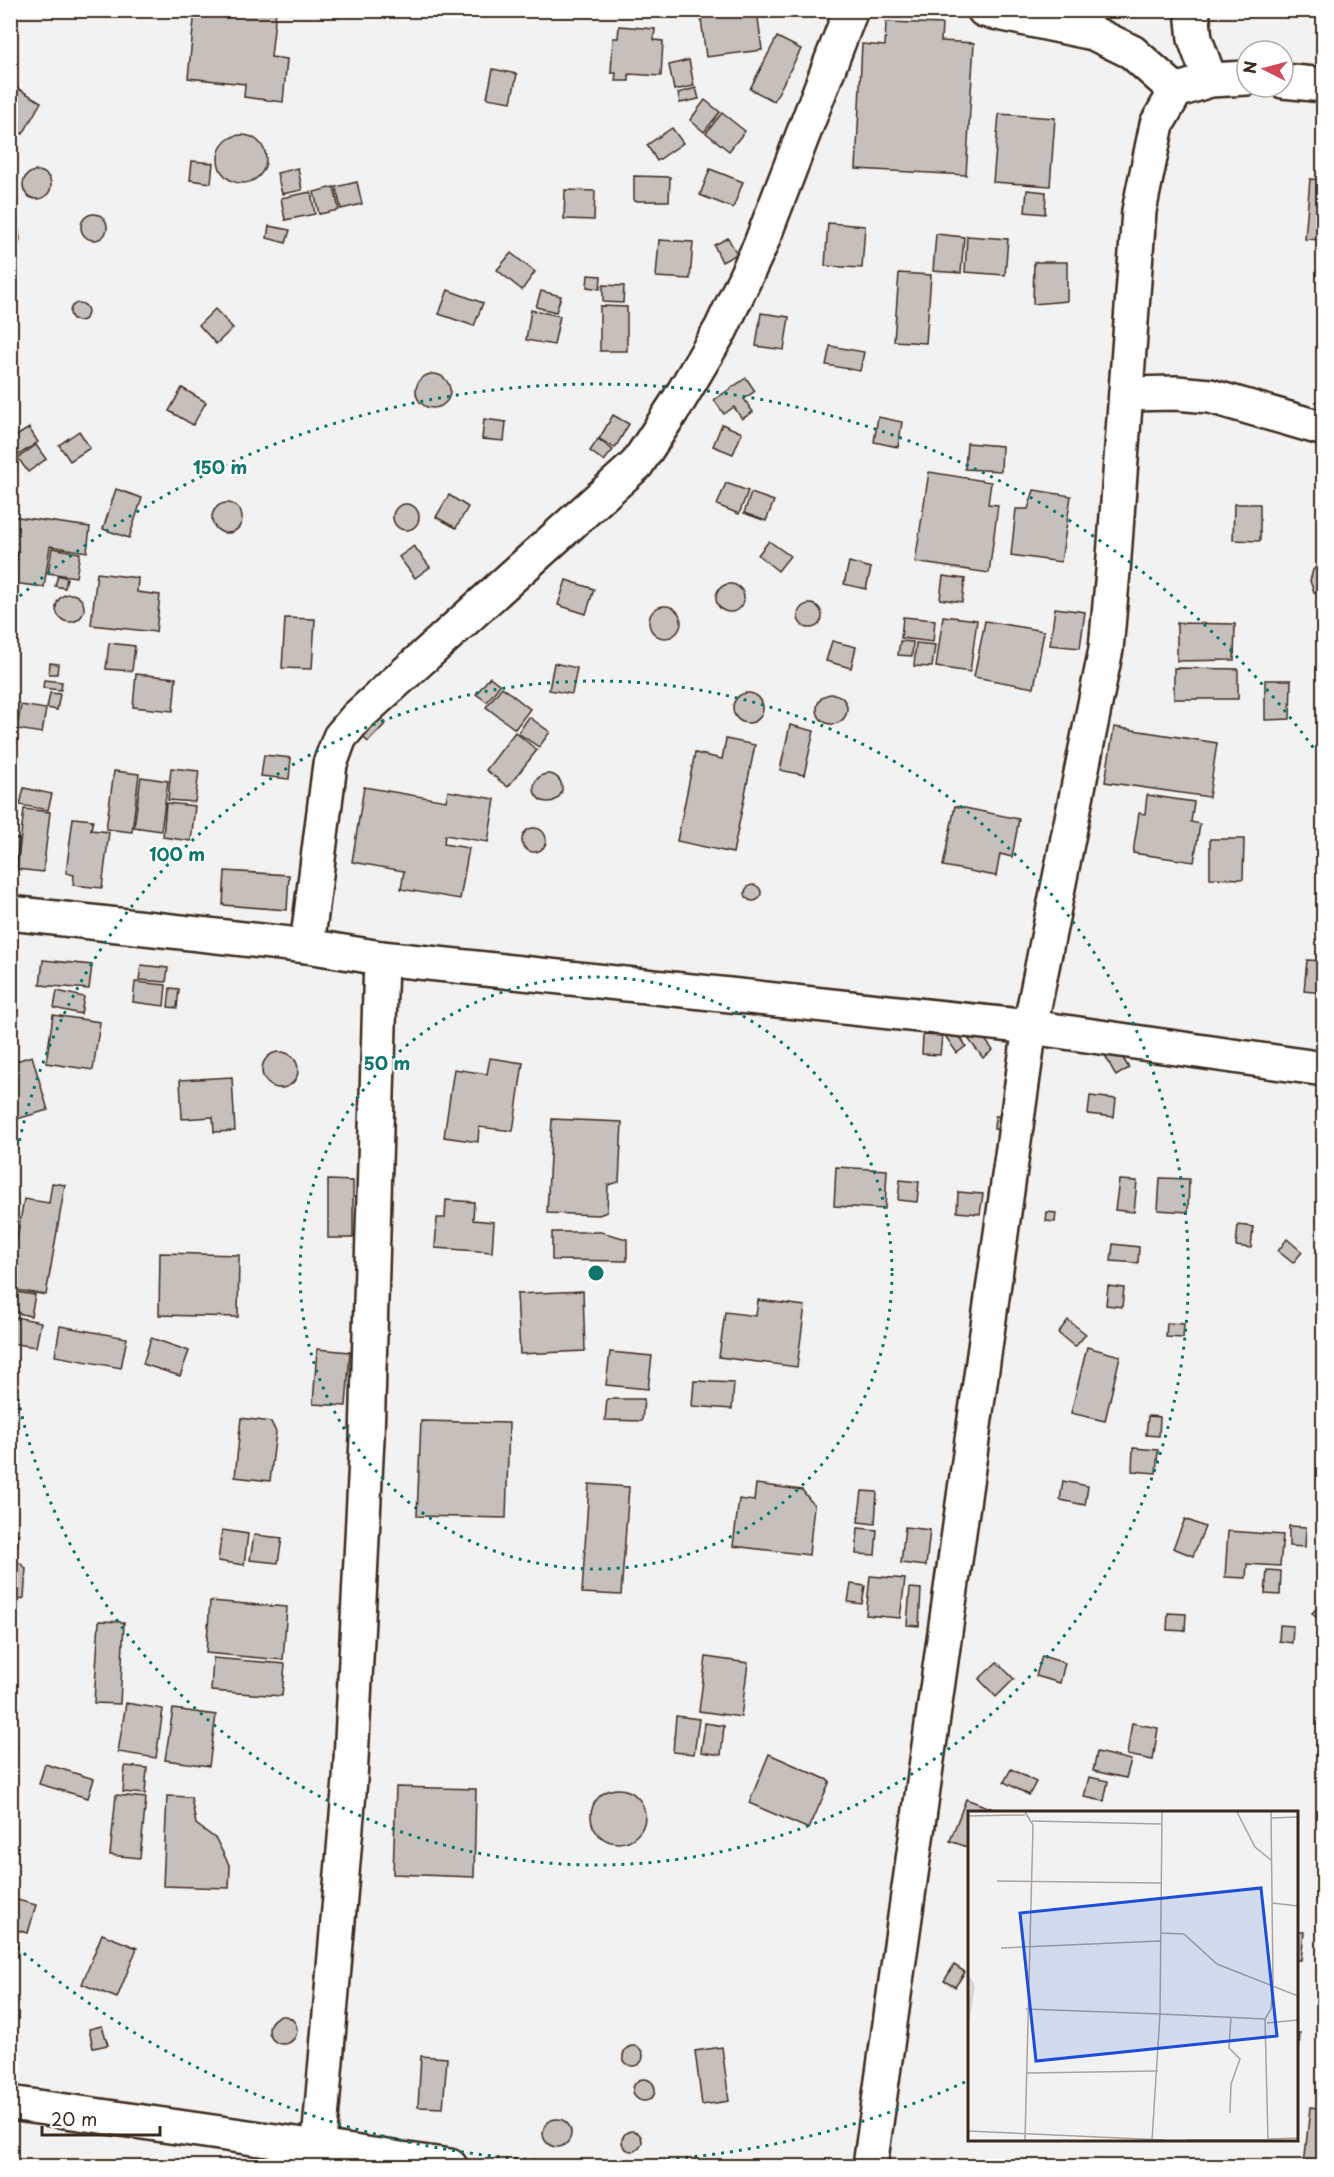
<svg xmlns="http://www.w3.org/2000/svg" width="1334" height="2177" font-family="'Playpen Sans',sans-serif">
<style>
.building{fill:#c6c0bd;stroke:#3b2a1e;stroke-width:1.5}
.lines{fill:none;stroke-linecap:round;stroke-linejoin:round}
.minor-casing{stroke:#3b2a1e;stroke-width:38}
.minor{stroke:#fff;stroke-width:33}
.ring{fill:none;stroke:#0f766e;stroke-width:3;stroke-dasharray:3 6}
.inset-road{fill:none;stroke:#a9a29d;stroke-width:1.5}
.view{fill:#1d4ed8;fill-opacity:0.15;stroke:#1d4ed8;stroke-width:3}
.inset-edge{fill:none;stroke:#3b2a1e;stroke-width:3}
.centre{fill:#0f766e;stroke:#fff;stroke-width:3}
.ring-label{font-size:18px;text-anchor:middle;font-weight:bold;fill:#0f766e;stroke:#fff;stroke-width:4.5;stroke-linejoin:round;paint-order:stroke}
</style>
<rect width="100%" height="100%" fill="#f3f2f2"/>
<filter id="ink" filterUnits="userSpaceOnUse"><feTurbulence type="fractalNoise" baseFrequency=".0167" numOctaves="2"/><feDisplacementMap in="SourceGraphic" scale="12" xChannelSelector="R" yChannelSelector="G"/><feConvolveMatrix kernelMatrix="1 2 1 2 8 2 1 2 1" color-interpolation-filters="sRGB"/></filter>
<g filter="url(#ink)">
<g class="building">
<path d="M195,10H276L271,57L287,59L283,102L244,97L245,84L188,78Z"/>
<path d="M757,10L762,50L706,57L700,11Z"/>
<path d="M1316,10L1311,16L1304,17L1297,10Z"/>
<path d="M886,22L942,24L941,41L974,43L966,175L856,169L862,44L885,46Z"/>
<path d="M619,26L655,29L654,40L663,41L661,76L629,74V81H615L616,73H611L613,38H618Z"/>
<path d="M777,37L801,49L774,101L750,89Z"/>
<path d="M689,60L694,86L674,90L669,65Z"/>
<path d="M493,69L517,74L511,102L487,98Z"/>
<path d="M10,84L41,102L23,134L10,127Z"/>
<path d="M696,88L699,99L680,103L678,93Z"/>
<path d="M705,100L720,112L704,132L690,120Z"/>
<path d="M722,113L745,131L729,151L706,133Z"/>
<path d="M999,114L1055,118L1050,186L993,182Z"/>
<path d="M672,128L683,143L657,161L647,145Z"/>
<circle cx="242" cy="159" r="24"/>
<path d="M192,161L213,163L211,183L190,180Z"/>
<path d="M298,168L302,190L282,194L277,173Z"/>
<path d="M710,169L743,182L733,208L700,195Z"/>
<circle cx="37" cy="185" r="14"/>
<path d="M634,176L670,177L669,201H634Z"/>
<path d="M1310,179L1324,180V240L1305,239Z"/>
<path d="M357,182L362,204L341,209L336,187Z"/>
<path d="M334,187L339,210L319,214L314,192Z"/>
<path d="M565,190L595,191L594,220L564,219Z"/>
<path d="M1027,190L1046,192L1045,214L1025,212Z"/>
<path d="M311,192L315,214L285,220L281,198Z"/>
<circle cx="94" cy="227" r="13"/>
<path d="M10,219L18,226L20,239L18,246L10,254Z"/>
<path d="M828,223L865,226L862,268L825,266Z"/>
<path d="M269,226L290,230L286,243L267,238Z"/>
<path d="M936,234L964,237L961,273L933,271Z"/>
<path d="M967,236L1008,239L1005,275L965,272Z"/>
<path d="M728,238L737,254L722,262L714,245Z"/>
<path d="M659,240L693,242L690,279L656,277Z"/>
<path d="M511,253L535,272L522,290L497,270Z"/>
<path d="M1034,262H1067V301L1033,304Z"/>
<path d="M899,273L931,275L926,343L894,341Z"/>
<path d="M588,275L601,276L600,289L587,287Z"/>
<path d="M603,285L624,286L623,303L603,302Z"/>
<path d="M448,290L483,303L474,326L439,314Z"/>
<path d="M541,291L561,296L556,312L536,307Z"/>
<circle cx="79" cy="312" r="9"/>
<path d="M600,306L627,307V351H600Z"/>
<path d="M215,309L233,328L216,344L199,325Z"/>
<path d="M531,310L560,316L554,345L526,340Z"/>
<path d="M761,313L789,317L784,350L756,346Z"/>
<path d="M830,346L864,352L860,371L826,365Z"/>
<circle cx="433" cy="391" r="17"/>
<path d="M746,378L755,391L744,399L753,412L742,419L734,407L724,414L714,400Z"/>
<path d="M182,388L206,402L193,425L169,411Z"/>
<path d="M613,415L629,424L615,448L599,439Z"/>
<path d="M878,417L902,422L898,447L874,442Z"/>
<path d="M484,419L506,422L504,441L482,439Z"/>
<path d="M722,424L742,433L733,454L713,446Z"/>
<path d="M29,428L38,442L17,456L10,447V440Z"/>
<path d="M79,431L90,448L70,461L59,445Z"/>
<path d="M598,439L613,450L604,461L590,451Z"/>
<path d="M967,443L1002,446L1001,471L965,469Z"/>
<path d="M36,445L46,459L28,472L18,458Z"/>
<path d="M929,472L991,482L988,504L998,505L989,573L915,562Z"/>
<path d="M726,483L748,491L739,514L717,505Z"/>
<path d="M116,489L142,498L129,538L103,529Z"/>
<path d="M1034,490L1071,496L1061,562L1011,555L1016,509H1028Z"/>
<path d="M751,493L774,501L766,521L744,513Z"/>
<path d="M449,495L468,507L456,528L436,517Z"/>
<circle cx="227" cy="518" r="15"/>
<circle cx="406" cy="517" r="13"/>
<path d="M1234,504H1260V541L1233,540Z"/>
<path d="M11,516L90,527L87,552L50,546L44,587L13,583L18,551L10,550Z"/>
<path d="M769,541L790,556L778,571L758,555Z"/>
<path d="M414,546L430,567L415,578L399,557Z"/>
<path d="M52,548L80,553L76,577L48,573Z"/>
<path d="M1323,561H1324V599L1314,592L1310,581L1313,570Z"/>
<path d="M849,562L871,568L866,589L844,584Z"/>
<path d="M97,573L138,578L137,592L160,595L156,632L91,625Z"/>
<path d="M58,575L67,578L65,588L55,586Z"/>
<path d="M943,576L965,579L962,602L940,599Z"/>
<path d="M566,580L594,589L586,614L558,605Z"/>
<circle cx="730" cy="598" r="14"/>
<circle cx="70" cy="608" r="14"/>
<circle cx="810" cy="616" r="12"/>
<circle cx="665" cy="622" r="16"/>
<path d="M1055,608L1085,612L1080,648L1050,645Z"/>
<path d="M943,616L977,620L970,672L936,667Z"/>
<path d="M903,617L935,620L933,642L901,638Z"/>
<path d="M285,618L315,619L312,669L282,668Z"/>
<path d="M985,621L1044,631L1034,688L974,677Z"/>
<path d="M1177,623L1235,624L1234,660L1177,661Z"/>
<path d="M832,641L856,647L851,668L826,661Z"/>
<path d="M900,641L913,642L912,656L898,655Z"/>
<path d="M109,643L135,646L132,671L106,669Z"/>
<path d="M916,643L935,645L932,667L914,666Z"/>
<path d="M50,663L58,664L57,674H49Z"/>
<path d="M554,663L577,668L572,694L549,690Z"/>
<path d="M1174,668L1238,669V699H1174Z"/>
<path d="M136,674L176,678L173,711L133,707Z"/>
<path d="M490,677L500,685L487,702L476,694Z"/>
<path d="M44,680L62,682L61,690L43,688Z"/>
<path d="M1265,680H1291L1290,719L1265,720Z"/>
<path d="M502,687L530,709L515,729L486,707Z"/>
<path d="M50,693L60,694L57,710L47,708Z"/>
<circle cx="748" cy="708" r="15"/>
<circle cx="832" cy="709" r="15"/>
<path d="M21,705L46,709L42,733L17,729Z"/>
<path d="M378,716L386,723L368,742L361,735Z"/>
<path d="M529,717L550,732L539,747L518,733Z"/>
<path d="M790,725L814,731L804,775L780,770Z"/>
<path d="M1114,727L1217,743L1209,797L1105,782Z"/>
<path d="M515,732L537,750L508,787L486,770Z"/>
<path d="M726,739L755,745L733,853L677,841L695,753L722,759Z"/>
<path d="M264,755L291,758L289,779L261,776Z"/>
<path d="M171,768L199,771L195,802L168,800Z"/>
<path d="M114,771L139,774L132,832L106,829Z"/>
<circle cx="548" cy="788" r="14"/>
<path d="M141,777L168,781L161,831L134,827Z"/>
<path d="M364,787L446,801L448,791L495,799L488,842L445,835L444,844L469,848L460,899L401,889L404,871L352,862Z"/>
<path d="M24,788L52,794L48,810L20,805Z"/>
<path d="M1147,795L1194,802L1191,822L1200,824L1194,862L1133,853L1139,813L1145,814Z"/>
<path d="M166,803L195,806L191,841L163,837Z"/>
<path d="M955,806L1019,819L1012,857L1000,854L996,876L943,866Z"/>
<path d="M24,809L50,812L43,872L17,869Z"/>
<path d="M73,818L93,820L91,830L109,832L102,888L73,885L74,875L66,873Z"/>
<circle cx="534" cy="840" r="12"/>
<path d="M10,838L19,839L16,868H10Z"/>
<path d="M1210,839H1244L1243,879L1210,878Z"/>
<path d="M225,871L289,875L287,910L223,905Z"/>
<circle cx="753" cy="893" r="8"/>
<path d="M43,960L92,965L89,989L40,985Z"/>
<path d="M1307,960L1324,961V993L1304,991Z"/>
<path d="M141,965L168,968L166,982L139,980Z"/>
<path d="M135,982L166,985L164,1006L133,1002Z"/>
<path d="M170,988L179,989L177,1008L168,1007Z"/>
<path d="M57,991L84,997L81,1014L54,1008Z"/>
<path d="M53,1015L100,1022L93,1070L46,1063Z"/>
<path d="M949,1020L966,1046L957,1053L939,1027Z"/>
<path d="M973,1024L993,1050L983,1058L963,1032Z"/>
<path d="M923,1035L942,1036L940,1055L922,1054Z"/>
<path d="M1116,1047L1129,1068L1116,1076L1104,1053Z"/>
<circle cx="280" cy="1070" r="18"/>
<path d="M32,1056L48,1110L10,1121V1063Z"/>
<path d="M490,1058L523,1063L513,1131L479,1127L478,1142L444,1137L454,1069L487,1074Z"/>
<path d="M232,1077L235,1131L214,1132L213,1117L182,1119L180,1080Z"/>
<path d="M1090,1096L1116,1099L1114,1117L1088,1114Z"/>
<path d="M995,1116L1007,1117L1005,1130L994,1129Z"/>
<path d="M552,1119L622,1122L619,1182L608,1185L607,1212L599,1215L547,1213Z"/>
<path d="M836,1167L887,1170L885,1209L834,1206Z"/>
<path d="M1160,1178L1189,1179L1188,1212L1158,1210Z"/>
<path d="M328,1180L353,1181V1238H328Z"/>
<path d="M900,1180L919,1182L917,1202L898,1200Z"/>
<path d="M1119,1180L1137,1181L1134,1212L1115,1210Z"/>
<path d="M52,1183L65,1185L46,1295L10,1289V1276L24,1199L49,1203Z"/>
<path d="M958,1192L983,1194L980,1214L957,1212Z"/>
<path d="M446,1200L474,1202L473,1220L494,1222L492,1252L435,1248L437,1218H445Z"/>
<path d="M1047,1212L1056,1213L1055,1222L1046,1221Z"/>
<path d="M1238,1225L1253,1227L1251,1248L1236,1246Z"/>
<path d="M552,1232H601L627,1239V1261L552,1260Z"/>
<path d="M1287,1239L1302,1252L1293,1263L1278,1251Z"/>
<path d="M1113,1244L1139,1247L1138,1263L1111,1261Z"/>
<path d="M160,1253L239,1255L238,1317L159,1315Z"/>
<path d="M1108,1286L1124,1288L1122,1307L1106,1305Z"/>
<path d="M583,1291L585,1351L520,1354L517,1294Z"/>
<path d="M15,1292L35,1295L31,1316L12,1312Z"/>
<path d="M758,1300L805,1306L797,1367L719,1357L725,1312L756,1316Z"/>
<path d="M10,1316L41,1322L36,1347L10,1343Z"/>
<path d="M1068,1320L1086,1334L1075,1347L1058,1333Z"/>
<path d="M1167,1323L1184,1324L1183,1338L1166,1337Z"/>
<path d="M60,1326L127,1338L121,1368L55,1356Z"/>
<path d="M151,1338L189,1351L180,1376L143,1364Z"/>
<path d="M1087,1347L1120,1356L1105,1421L1071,1413Z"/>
<path d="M317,1349L350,1352L346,1406L313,1404Z"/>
<path d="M610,1352L652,1356L648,1389L606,1385Z"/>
<path d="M694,1381L734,1383L732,1409L692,1406Z"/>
<path d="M607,1399H644L642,1421L605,1420Z"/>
<path d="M1148,1416L1160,1417L1159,1436L1146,1435Z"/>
<path d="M241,1418L271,1422L276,1432L270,1481L235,1477Z"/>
<path d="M421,1421L509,1423L506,1518L417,1516Z"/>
<path d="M1133,1448L1158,1450L1156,1473L1132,1471Z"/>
<path d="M1063,1481L1088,1486L1085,1505L1060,1500Z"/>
<path d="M589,1484L629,1487L621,1595L582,1593Z"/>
<path d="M756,1484L802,1490L814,1505L809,1555L733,1546L739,1499L754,1501Z"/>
<path d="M862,1491L877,1492L875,1524L858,1522Z"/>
<path d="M1185,1519L1205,1527L1193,1556L1173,1548Z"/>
<path d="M1289,1526L1306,1527L1305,1547L1289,1546Z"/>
<path d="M905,1527L930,1530L926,1566L901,1563Z"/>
<path d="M858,1528L877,1530L875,1555L856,1554Z"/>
<path d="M222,1530L248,1534L244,1565L218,1561Z"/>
<path d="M1228,1531L1283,1535L1280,1566L1247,1564L1246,1578L1225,1577Z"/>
<path d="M10,1533L19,1534L16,1560L26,1568L24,1598L19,1600L18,1615L10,1614Z"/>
<path d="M254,1535L282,1538L278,1563L250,1560Z"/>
<path d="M1267,1570L1281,1571L1280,1595L1265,1594Z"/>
<path d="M870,1576L905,1579L900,1618L866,1615Z"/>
<path d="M851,1584L865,1586L862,1604L848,1602Z"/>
<path d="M910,1588L921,1589L919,1626L907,1625Z"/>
<path d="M210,1601L287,1607L283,1660L206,1653Z"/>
<path d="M1321,1604L1324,1606V1626L1312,1613Z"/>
<path d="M1168,1613L1186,1614L1185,1631L1167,1630Z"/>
<path d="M99,1621L124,1622L120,1704L94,1703Z"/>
<path d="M1280,1625L1293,1626L1292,1643L1279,1641Z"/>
<path d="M1042,1656L1065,1663L1060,1683L1036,1676Z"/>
<path d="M706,1657L748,1663L741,1717L699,1711Z"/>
<path d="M213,1658L285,1664L282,1696L211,1691Z"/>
<path d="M997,1662L1014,1679L996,1697L979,1679Z"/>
<path d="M126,1703L163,1709L156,1758L118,1752Z"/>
<path d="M173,1709L216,1715L209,1766L165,1760Z"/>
<path d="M676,1716L699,1719L694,1754L673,1752Z"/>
<path d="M705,1723L724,1726L721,1755L701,1752Z"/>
<path d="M1132,1723L1158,1728L1153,1760L1127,1755Z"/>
<path d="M10,1744L17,1747L10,1760Z"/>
<path d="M1097,1752L1131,1760L1126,1778L1093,1771Z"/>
<path d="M769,1754L830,1781L809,1829L749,1803Z"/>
<path d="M45,1764L94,1779L88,1798L39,1784Z"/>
<path d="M125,1766L147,1768L145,1794L123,1792Z"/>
<path d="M1011,1769L1036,1782L1029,1795L1004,1782Z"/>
<path d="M1089,1777L1108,1781L1104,1801L1084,1797Z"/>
<path d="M396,1787L476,1789L474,1877L393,1874Z"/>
<circle cx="618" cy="1816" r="27"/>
<path d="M116,1795L146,1798L140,1858L110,1855Z"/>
<path d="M167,1796L191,1797L196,1824L216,1839L230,1867L229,1888L163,1886Z"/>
<path d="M966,1799L1001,1812H970V1848L950,1841Z"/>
<path d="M10,1898L36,1905L28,1933L10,1928Z"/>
<path d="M1296,1932H1304L1301,1960H1296Z"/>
<path d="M102,1934L137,1948L117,1998L82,1984Z"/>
<path d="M954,1965L965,1972L955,1987L944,1981Z"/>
<circle cx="283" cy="2030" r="14"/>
<path d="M102,2026L108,2045L93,2048L89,2029Z"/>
<path d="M1296,2033H1300L1299,2047H1296Z"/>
<circle cx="633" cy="2056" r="10"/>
<path d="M722,2047L729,2101L702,2105L695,2051Z"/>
<path d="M421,2056L447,2058L443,2108L418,2107Z"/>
<circle cx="644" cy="2090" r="11"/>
<path d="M1310,2107L1324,2109V2166H1304Z"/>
<circle cx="557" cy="2133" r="14"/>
<circle cx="632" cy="2141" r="10"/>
</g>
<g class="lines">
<defs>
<g id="minor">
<path d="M984,10L1093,33L1132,52L1176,91"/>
<path d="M1192,10L1195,39L1210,80"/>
<path d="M1283,81L1324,85"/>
<path d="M1126,394L1176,393L1210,396L1324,429"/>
<path d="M10,913L307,946L381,958L1030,1027L1106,649L1113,571L1139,211L1157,124L1176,91L1210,80L1247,78"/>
<path d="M307,946L330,764L340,737L357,717L637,464L679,400L721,329L760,246L851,10"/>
<path d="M10,2103L450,2166"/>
<path d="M317,2166L350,1780L367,1438L381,958"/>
<path d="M870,2166L1030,1027L1324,1069"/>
</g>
</defs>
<use href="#minor" class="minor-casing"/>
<use href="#minor" class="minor"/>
</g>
</g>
<g class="ring">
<circle cx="596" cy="1273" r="296"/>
<path d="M11 1185A592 592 0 1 1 11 1361"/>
<path d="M965 2082A889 889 0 0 1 13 1944M13 602A889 889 0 0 1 1320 757"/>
</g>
<g transform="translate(968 1811)">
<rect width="330" height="330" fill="#f3f2f2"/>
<path d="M1,164L7,175L0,219V165Z" fill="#d8d5d2"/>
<path class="inset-road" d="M194,1L192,203L297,208L300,328L330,327M269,1L287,36L303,49M0,5L57,4M303,7L330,6M64,10L193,13M29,70L193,72M304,92L330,95M192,122L216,123L249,153L330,185M33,137L192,130M58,198L192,203L184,329M297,208L303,198L305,172L303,1M299,212L330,209M59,262L190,260M262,302L263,273L272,248L261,237L263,206M0,320L196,329M57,329L65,14L57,1M218,329H300"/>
<path class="view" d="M293,77L309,225L68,250L52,102Z"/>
<rect width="330" height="330" class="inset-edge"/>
</g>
<circle cx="596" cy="1273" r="9" class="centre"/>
<g class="ring-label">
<text x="220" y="474">150 m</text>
<text x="177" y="861">100 m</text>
<text x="387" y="1070">50 m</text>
</g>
<rect width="1334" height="2177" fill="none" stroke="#fff" stroke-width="36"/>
<rect x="18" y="18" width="1298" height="2141" fill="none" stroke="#3b2a1e" stroke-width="2" filter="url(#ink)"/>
<g transform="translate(1265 69) rotate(276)"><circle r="28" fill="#ffffff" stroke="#b1aaa5" stroke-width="1.5"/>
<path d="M0-4.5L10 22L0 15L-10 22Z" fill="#d1495b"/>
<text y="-9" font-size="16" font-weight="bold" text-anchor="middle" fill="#3b2a1e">N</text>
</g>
<path d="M42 2126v9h118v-9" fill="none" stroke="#3b2a1e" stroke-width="3"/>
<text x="51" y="2126" font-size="18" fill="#3b2a1e" stroke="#ffffff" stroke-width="4.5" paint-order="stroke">20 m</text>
</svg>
